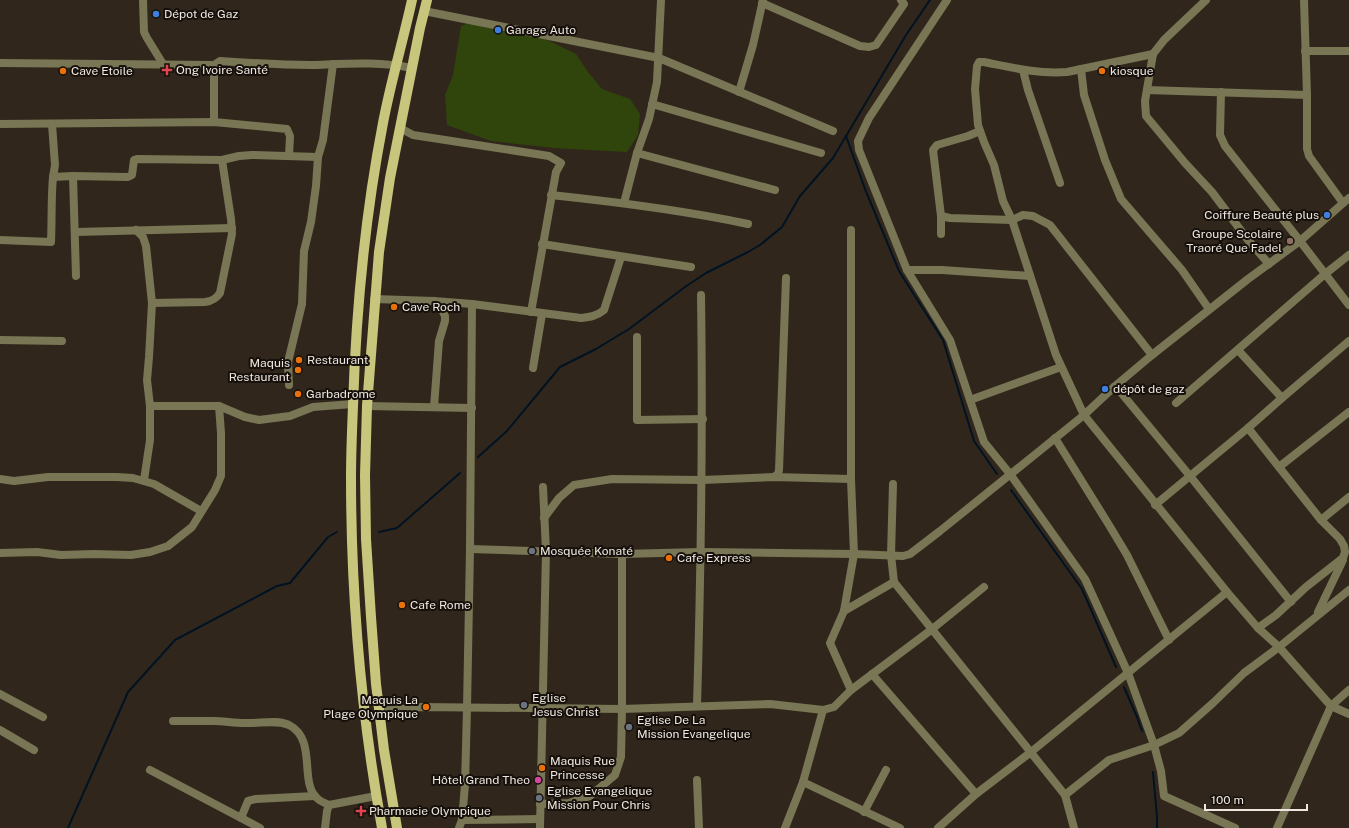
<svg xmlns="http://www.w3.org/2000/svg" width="1349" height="828" font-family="'Public Sans',sans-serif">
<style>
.green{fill:#30450c}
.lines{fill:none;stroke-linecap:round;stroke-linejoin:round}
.stream{stroke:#001323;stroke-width:2}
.minor{stroke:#787654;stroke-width:8}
.major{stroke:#c8c57c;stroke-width:10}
.shop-dot{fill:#3f7fe0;stroke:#15100b;stroke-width:1.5}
.health-dot{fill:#e0444e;stroke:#15100b;stroke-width:1.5}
.food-dot{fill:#e8710a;stroke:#15100b;stroke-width:1.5}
.education-dot{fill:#8d6e63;stroke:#15100b;stroke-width:1.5}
.worship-dot{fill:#6b7280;stroke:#15100b;stroke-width:1.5}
.hotel-dot{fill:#d1479c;stroke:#15100b;stroke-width:1.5}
.labels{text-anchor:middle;stroke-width:4;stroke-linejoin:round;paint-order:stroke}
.poi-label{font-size:12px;fill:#eee6df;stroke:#15100b;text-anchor:start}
</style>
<rect width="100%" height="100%" fill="#31261b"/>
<path class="green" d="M474,21L541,37L576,54L588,72L602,89L630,99L640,114L638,135L627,152L554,148L491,141L447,125L445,95L453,75L461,26Z"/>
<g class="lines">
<g class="stream">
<path d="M846,136L865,189L899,271L943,340L974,441L997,474"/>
<path d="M478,457L507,431L560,367L596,349L629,329L685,287L706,273L748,252L760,245L782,227L800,196L833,158L906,35L930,0"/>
<path d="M1011,490L1082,589L1116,667"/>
<path d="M379,532L397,528L460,473"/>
<path d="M1124,687L1137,717L1142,731"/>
<path d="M1153,772L1157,817V828"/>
<path d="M68,828L128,692L175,640L277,586L290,583L328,537L337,532"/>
</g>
<g class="minor">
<path d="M143,0L144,32L147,38L163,64"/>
<path d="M947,0L869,118L858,141L859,150L907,270L950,340L984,442L1010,474L1085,579L1091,592L1128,673L1154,745L1161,771L1164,796L1235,828"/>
<path d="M1206,0L1164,40L1153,54L1145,101L1146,116L1185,163L1212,192L1248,240L1269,264"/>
<path d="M762,3L860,46L869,47L876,45L904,4L901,0"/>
<path d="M424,11L659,58L833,131"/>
<path d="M1305,51H1349"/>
<path d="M1153,54L1067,72C1037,74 1014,68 984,62H979L977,66L975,89L978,125L984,142L994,165L1003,201L1012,220L1056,355L1084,415L1227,592L1258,628L1279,647L1331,706L1349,714"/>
<path d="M0,63L214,65L220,61C250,63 280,65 310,65C344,64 378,61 412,68"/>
<path d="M1081,69L1084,95L1105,160L1121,199L1182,270L1209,309"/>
<path d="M1023,70L1028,90L1060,183"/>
<path d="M1147,90L1307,95L1304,0"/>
<path d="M739,92L753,45L763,0"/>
<path d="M1221,92L1220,135L1225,146L1300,241L1349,305"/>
<path d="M1307,95V149L1309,156L1343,203"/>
<path d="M652,104L821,153"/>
<path d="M214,122V65"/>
<path d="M0,124L214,122L287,129L290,136L289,156"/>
<path d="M52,124L55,165L53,177L73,176L128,177L132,175L134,160L137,159L222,160L239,156L252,155L318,157"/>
<path d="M400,128L413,135L549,156L561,163L556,172L531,312"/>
<path d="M637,153L775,190"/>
<path d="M73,176L76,276"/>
<path d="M551,195C617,202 683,210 748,224"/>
<path d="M624,203L637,153L649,119L657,82L661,0"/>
<path d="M941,216L950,218L1012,220L1023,215L1033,216L1050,225L1152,355"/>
<path d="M136,230L143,237L146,246L152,303L205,302C212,301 216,299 220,293L232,234L231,219L222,160"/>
<path d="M851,230V479L854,554L844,611L830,643L851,690"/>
<path d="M76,232L232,228"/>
<path d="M941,234V216L933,150L937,145L968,136L980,131"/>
<path d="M0,240L51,242C52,220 51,199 53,177"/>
<path d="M542,244L691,267"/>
<path d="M907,270H942L1030,276"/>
<path d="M374,299L434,301L472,304L581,318C590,317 597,316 604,310L621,257"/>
<path d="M637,337V420L703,419"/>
<path d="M0,340L62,341"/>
<path d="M1238,350L1282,398"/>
<path d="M533,368L542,314"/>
<path d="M289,385L288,362L302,304L304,251L311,222L316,186L318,157L323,140L333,64"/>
<path d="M1114,387L1118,389L1190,476L1291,602"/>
<path d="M970,400L1061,367"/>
<path d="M1176,403L1325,274L1349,255"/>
<path d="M150,406L147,380L149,357L152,303"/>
<path d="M219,406L245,417L259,420L290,416L313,407L353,404"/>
<path d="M367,406L472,408"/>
<path d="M434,407L439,341L445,321V316L442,310L434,301"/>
<path d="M1248,428L1321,520L1340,539L1344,546L1345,552L1343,558L1306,587L1276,615L1258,628"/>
<path d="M1055,438L1109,525L1127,555L1169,640"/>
<path d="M1279,467L1349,412"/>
<path d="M774,477L778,474L779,470L786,278"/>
<path d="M0,479L14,481L48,477H117L133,478L154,484L201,511"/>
<path d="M893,484L891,555L894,582L1065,795"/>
<path d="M1155,505L1248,428L1282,398L1349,341"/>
<path d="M544,518L559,498L574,485L612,479L702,480L774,477L851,479"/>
<path d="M1321,520L1349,497"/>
<path d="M470,549L622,554L701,552L854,554L903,556L910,554L940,531L1084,415L1114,387L1152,355L1248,279L1300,241L1349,198"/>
<path d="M0,553L37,552L61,555L94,554L131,555L150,552L168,546L192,527L215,490L221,476V433L219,406H150V440L144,480"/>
<path d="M844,611L894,582"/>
<path d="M1318,612L1343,560"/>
<path d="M872,674L976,794"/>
<path d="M0,694L43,717"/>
<path d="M697,706C701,569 703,432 701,295"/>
<path d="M379,711L422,707L622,709L770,704L823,710L834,707L851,690L931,630L984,587"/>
<path d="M173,721C187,721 200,721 213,721C223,721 234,723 244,723C258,724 276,719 289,725C318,740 298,783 318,799C321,802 325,803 329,805"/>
<path d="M0,730L34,750"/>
<path d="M150,770L260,828"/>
<path d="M697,780L699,828"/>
<path d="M803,782L900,828"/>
<path d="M540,804L569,803L590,796L615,775L621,757L622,709V554"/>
<path d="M864,812L886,770"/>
<path d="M241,818L248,801L256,799L315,796"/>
<path d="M462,820L540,819"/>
<path d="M325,828L327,811L329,805L376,796"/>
<path d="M459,828L462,820L465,785L467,708L470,549L472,304"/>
<path d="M540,828L546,551L543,487"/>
<path d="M785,828L803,782L823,710"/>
<path d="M938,828L976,794L1031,752L1227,592"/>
<path d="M1074,828L1065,795L1109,760L1154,745L1179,733L1213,703L1244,673L1279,647L1349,590"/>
<path d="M1277,828L1331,706L1349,690"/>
</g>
<g class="major">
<path d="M382,828C361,713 351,595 351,477C351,454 352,430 353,406C356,311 365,216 383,123C391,81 403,41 412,0"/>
<path d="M397,828L384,750L376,684L371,617L366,539L365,475L367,406L379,252L390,178L420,28L427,0"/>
</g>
</g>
<g class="shop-dot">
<circle cx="156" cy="14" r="4"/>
<circle cx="498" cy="30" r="4"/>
<circle cx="1327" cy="215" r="4"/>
<circle cx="1105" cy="389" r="4"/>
</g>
<g class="health-dot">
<path d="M165 64h4v4h4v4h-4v4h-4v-4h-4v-4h4z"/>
<path d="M359 805h4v4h4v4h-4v4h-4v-4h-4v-4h4z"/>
</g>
<g class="food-dot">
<circle cx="63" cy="71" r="4"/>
<circle cx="1102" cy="71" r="4"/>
<circle cx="394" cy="307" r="4"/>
<circle cx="299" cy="360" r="4"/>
<circle cx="298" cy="370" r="4"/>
<circle cx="298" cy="394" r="4"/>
<circle cx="669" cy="558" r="4"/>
<circle cx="402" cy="605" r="4"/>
<circle cx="426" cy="707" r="4"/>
<circle cx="542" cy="768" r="4"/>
</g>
<circle class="education-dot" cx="1290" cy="241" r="4"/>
<g class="worship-dot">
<circle cx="532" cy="551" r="4"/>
<circle cx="524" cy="705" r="4"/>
<circle cx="629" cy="727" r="4"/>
<circle cx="539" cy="798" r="4"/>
</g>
<circle class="hotel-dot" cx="538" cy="780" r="4"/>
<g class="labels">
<g class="poi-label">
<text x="164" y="18">Dépot de Gaz</text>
<text x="506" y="34">Garage Auto</text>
<text x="176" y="74">Ong Ivoire Santé</text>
<text x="71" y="75">Cave Etoile</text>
<text x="1110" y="75">kiosque</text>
<text x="1319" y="219" text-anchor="end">Coiffure Beauté plus</text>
<text x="1282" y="238" text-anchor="end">Groupe Scolaire<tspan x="1282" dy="14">Traoré Que Fadel</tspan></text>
<text x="402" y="311">Cave Roch</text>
<text x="307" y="364">Restaurant</text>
<text x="290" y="367" text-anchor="end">Maquis<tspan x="290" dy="14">Restaurant</tspan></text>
<text x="1113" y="393">dépôt de gaz</text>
<text x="306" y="398">Garbadrome</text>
<text x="540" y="555">Mosquée Konaté</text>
<text x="677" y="562">Cafe Express</text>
<text x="410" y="609">Cafe Rome</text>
<text x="532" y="702">Eglise<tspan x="532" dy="14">Jesus Christ</tspan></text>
<text x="418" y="704" text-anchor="end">Maquis La<tspan x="418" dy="14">Plage Olympique</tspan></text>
<text x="637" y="724">Eglise De La<tspan x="637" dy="14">Mission Evangelique</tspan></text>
<text x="550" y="765">Maquis Rue<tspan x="550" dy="14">Princesse</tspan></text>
<text x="530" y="784" text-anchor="end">Hôtel Grand Theo</text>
<text x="547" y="795">Eglise Evangelique<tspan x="547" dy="14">Mission Pour Chris</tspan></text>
<text x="369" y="815">Pharmacie Olympique</text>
</g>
</g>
<path d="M1205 804v6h102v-6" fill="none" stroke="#eee6df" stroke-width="2"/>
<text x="1211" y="804" font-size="12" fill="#eee6df" stroke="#15100b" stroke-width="3" paint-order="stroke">100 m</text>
</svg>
